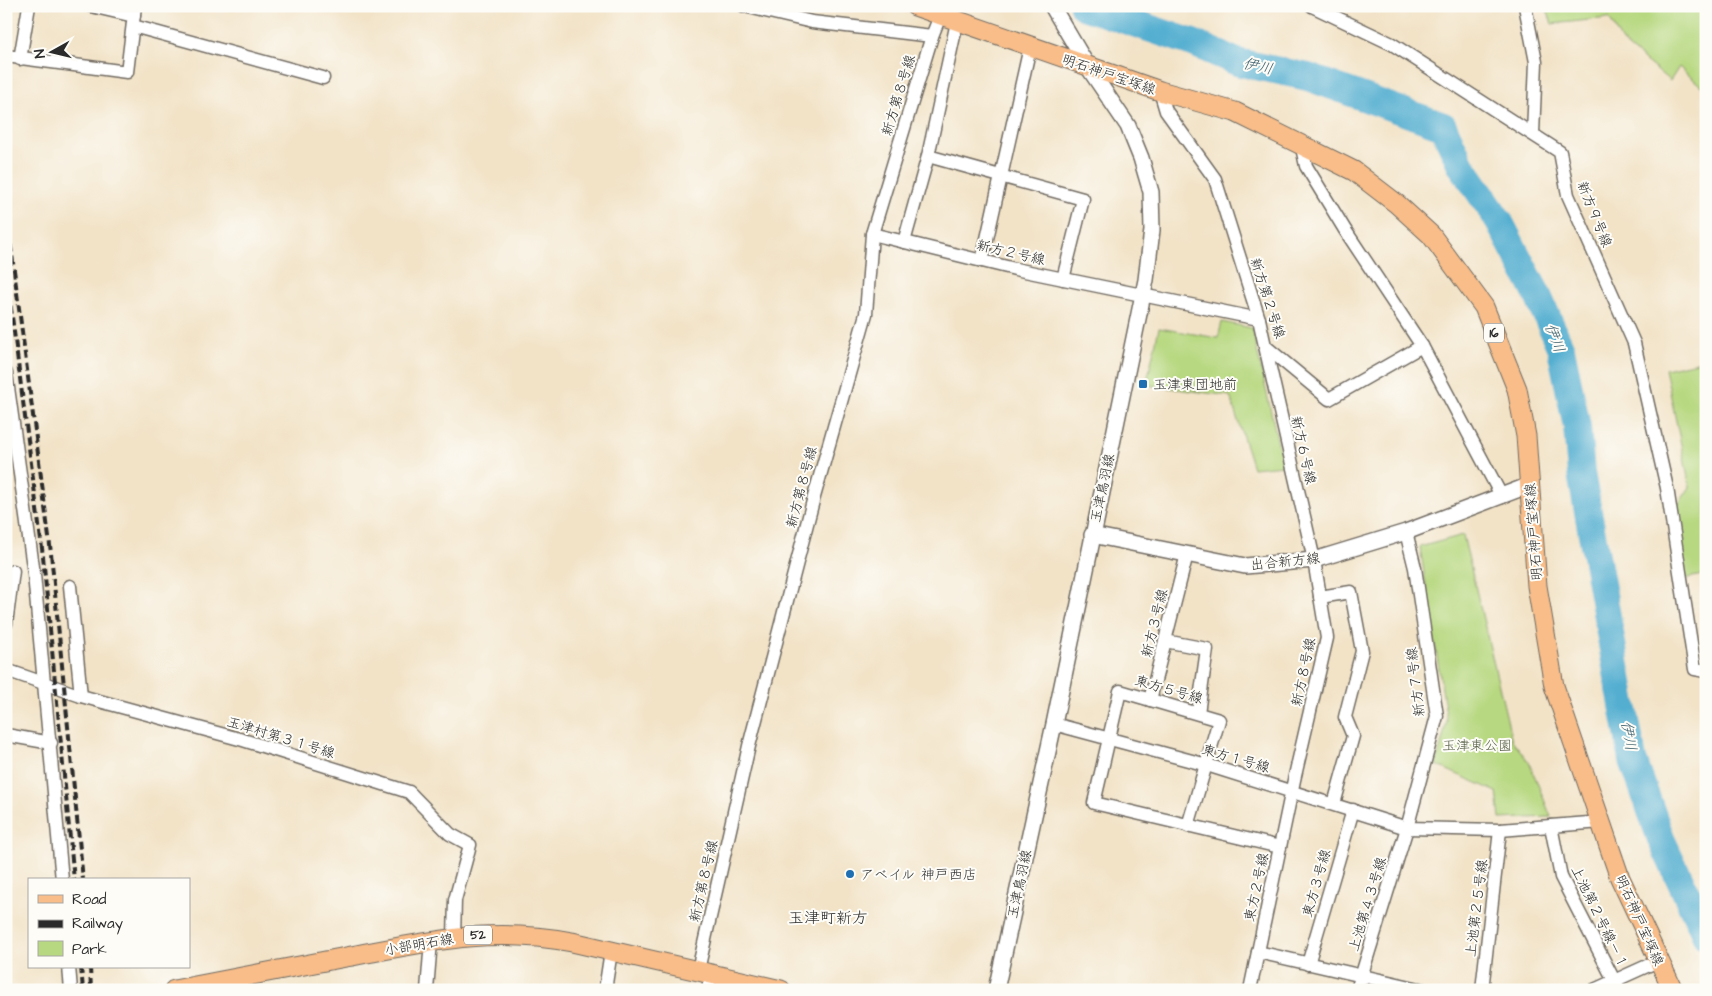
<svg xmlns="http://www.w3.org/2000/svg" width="1712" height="996" font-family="'Architects Daughter','Klee One',sans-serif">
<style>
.green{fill:#b7d880;stroke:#718256}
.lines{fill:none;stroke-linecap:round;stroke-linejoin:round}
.river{stroke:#53aed0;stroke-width:28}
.minor-casing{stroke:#716b62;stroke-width:15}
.tertiary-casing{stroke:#716b62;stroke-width:18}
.primary-casing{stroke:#716b62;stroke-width:21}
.minor{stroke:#fff;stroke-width:12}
.tertiary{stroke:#fff;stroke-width:15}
.primary{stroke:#f8bd89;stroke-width:19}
.rail{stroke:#2b2b2b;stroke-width:4;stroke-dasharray:8 4;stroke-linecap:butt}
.poi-dot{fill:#1f6fb2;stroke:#fdfcf7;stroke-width:2}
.labels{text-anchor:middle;stroke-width:4;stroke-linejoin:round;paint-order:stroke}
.shield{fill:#fdfcf7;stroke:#6a6a68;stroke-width:1}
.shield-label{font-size:12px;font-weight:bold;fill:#2b2b2b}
.street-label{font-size:14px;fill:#2b2b2b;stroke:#fdfcf7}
.poi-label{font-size:14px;fill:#2b2b2b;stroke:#fdfcf7;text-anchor:start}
.park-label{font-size:14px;fill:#555f44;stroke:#fdfcf7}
.water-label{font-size:15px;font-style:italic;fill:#3b5f6d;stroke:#fdfcf7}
.quarter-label{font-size:16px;fill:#2b2b2b;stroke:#fdfcf7}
</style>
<rect width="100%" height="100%" fill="#fdfcf7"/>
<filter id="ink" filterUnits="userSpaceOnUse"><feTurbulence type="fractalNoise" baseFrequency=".02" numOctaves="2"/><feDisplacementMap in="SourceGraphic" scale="10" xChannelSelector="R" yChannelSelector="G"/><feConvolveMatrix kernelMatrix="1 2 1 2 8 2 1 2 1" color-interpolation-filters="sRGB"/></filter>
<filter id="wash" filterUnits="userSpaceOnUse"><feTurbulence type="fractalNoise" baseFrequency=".0096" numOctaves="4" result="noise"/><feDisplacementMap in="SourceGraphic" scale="20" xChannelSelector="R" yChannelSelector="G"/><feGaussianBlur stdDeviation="1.12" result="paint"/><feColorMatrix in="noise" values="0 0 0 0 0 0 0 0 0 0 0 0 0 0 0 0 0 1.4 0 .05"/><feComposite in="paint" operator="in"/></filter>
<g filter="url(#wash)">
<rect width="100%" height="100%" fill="#f2e3c7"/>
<g class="green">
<path d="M1546,6H1706V90L1679,67L1670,81L1622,42L1609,18L1552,24Z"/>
<path d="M1222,322L1252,328L1283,465L1253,468L1230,396L1146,385L1159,328L1218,338Z"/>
<path d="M1706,360V574L1684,579L1675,509L1690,487L1665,369Z"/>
<path d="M1463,535L1512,740L1529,762L1551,817L1500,819L1497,792L1436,765L1447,721L1420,547Z"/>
</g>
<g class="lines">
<path class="river" d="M1083,6L1193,43L1237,62L1308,77L1443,126L1461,165L1499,221L1538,296L1561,349L1577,427L1581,473L1633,760L1661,839L1706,936"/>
</g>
</g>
<g filter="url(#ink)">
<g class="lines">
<defs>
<g id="minor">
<path d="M91,6L134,16"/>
<path d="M744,6L812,22L932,36"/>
<path d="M1312,6L1392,44L1560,152L1568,195L1634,343L1667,488L1695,669L1706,671"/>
<path d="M1525,6L1536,62L1533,134"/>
<path d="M133,26L323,78"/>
<path d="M6,56L127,72L135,6"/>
<path d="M20,59L29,6"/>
<path d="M1160,91L1166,111L1215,179L1259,319L1265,346L1329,399L1422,346"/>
<path d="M1301,143L1306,166L1345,230L1422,346L1502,497"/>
<path d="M928,156L1083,199L1063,279"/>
<path d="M872,234L1015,269L1259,319"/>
<path d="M904,242L928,156L957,22"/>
<path d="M982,261L1030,47"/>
<path d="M6,373L34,574L62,880"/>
<path d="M70,586L81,696L243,740L409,792L450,834L470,845L455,900L454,937"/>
<path d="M1320,597L1351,592L1362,651L1345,717L1353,736L1334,804"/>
<path d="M6,624L13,571"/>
<path d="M1165,641L1207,649L1198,713"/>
<path d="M6,670L81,696"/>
<path d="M1150,700L1187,554"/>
<path d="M1054,724L1207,765L1407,828L1500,830L1602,822"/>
<path d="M6,735L51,743"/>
<path d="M1188,826L1219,720L1120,691L1094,803L1280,847"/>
<path d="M1551,826L1561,877L1619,990"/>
<path d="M1258,952L1424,990"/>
<path d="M1308,964L1353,810"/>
<path d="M69,967L71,990"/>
<path d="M698,970L749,746L814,497L866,314L872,234L932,36L940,16"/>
<path d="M427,990L431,941"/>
<path d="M605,990L611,951"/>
<path d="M708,990L711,973"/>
<path d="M1250,990L1294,780L1327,638L1314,560L1265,346"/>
<path d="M1357,990L1407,828L1437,716L1415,568L1406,532"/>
<path d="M1482,990L1500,830"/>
<path d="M1594,990L1658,961"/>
</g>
<g id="tertiary">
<path d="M1092,535L1245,566L1314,560L1406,532L1530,485"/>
<path d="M996,990L1054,724L1146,280L1152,230L1151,192L1141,158L1128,126L1088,67L1052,6"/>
</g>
<g id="primary">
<path d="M915,6L1160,91L1235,112L1354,171L1397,204L1431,235L1484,307L1517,389L1526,436L1537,586L1554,686L1620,878L1673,990"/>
<path d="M174,990C231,979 289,968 346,957C427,942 489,926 572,942L781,990"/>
</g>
</defs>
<use href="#minor" class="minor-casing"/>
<use href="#tertiary" class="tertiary-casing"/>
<use href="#primary" class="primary-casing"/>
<use href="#minor" class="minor"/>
<use href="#tertiary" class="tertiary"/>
<use href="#primary" class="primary"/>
<g class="rail">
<path d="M6,209L51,553L83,880"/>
<path d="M6,270L43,556L74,880"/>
<path d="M81,967L83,990"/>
<path d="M90,967L91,990"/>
</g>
</g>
</g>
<g class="poi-dot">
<rect x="1138" y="379" width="10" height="10" rx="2.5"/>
<circle cx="850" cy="874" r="5"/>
</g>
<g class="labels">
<g class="shield">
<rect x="1484" y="323.5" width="20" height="19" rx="4"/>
<rect x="464" y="925.5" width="28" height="19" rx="4"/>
</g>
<g class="shield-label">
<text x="1494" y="337">16</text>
<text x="478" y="939">52</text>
</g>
<g class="street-label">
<text transform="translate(1109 74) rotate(19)" y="5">明石神戸宝塚線</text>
<text transform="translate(898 95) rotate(-73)" y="5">新方第８号線</text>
<text transform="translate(1595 214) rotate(68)" y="5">新方９号線</text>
<text transform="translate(1011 252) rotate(13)" y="5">新方２号線</text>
<text transform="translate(1268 298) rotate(72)" y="5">新方第２号線</text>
<text transform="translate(1304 450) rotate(77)" y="5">新方６号線</text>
<text transform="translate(801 487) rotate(-75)" y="5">新方第８号線</text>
<text transform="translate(1102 488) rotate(-78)" y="5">玉津鳥羽線</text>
<text transform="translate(1533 532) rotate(-94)" y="5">明石神戸宝塚線</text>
<text transform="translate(1285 561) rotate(-6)" y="5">出合新方線</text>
<text transform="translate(1154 623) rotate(-76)" y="5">新方３号線</text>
<text transform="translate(1303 672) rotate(-78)" y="5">新方８号線</text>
<text transform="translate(1415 682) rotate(-97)" y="5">新方７号線</text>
<text transform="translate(1169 689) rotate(16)" y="5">東方５号線</text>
<text transform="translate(281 737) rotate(17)" y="5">玉津村第３１号線</text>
<text transform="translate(1236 758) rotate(16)" y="5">東方１号線</text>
<text transform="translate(703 881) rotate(-77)" y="5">新方第８号線</text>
<text transform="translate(1316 883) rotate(-74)" y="5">東方３号線</text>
<text transform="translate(1019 884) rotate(-78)" y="5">玉津鳥羽線</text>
<text transform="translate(1256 887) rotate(-78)" y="5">東方２号線</text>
<text transform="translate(1367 904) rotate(-73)" y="5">上池第４３号線</text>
<text transform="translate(1476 908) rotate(-83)" y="5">上池第２５号線</text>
<text transform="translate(1600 917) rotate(64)" y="5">上池第２号線－１</text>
<text transform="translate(1640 920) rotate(66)" y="5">明石神戸宝塚線</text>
<text transform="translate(419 944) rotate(-10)" y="5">小部明石線</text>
</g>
<g class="poi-label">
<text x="1153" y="389">玉津東団地前</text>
<text x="860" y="879">アベイル 神戸西店</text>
</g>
<g class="park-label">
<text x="1477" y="750">玉津東公園</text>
</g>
<g class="water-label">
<text transform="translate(1258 66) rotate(12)" y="5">伊川</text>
<text transform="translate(1555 338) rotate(69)" y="5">伊川</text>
<text transform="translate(1629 736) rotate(80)" y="5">伊川</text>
</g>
<g class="quarter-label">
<text x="828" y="923">玉津町新方</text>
</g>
</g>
<rect width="1712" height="996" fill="none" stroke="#fdfcf7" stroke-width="25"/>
<rect x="28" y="878" width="162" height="90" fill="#fdfcf7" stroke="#a9a8a5"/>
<rect x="38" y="895" width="25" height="8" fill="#f8bd89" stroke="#a9a8a5"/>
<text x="72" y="904" font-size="15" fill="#2b2b2b">Road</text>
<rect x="38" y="920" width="25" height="8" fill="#2b2b2b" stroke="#a9a8a5"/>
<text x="72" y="928" font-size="15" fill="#2b2b2b">Railway</text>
<rect x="38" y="941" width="25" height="15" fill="#b7d880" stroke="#a9a8a5"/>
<text x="72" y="954" font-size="15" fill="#2b2b2b">Park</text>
<g transform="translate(52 52) rotate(262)" stroke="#fdfcf7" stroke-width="4" paint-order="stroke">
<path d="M0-4L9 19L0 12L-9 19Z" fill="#2b2b2b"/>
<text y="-8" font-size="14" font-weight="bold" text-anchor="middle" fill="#2b2b2b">N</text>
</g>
</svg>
